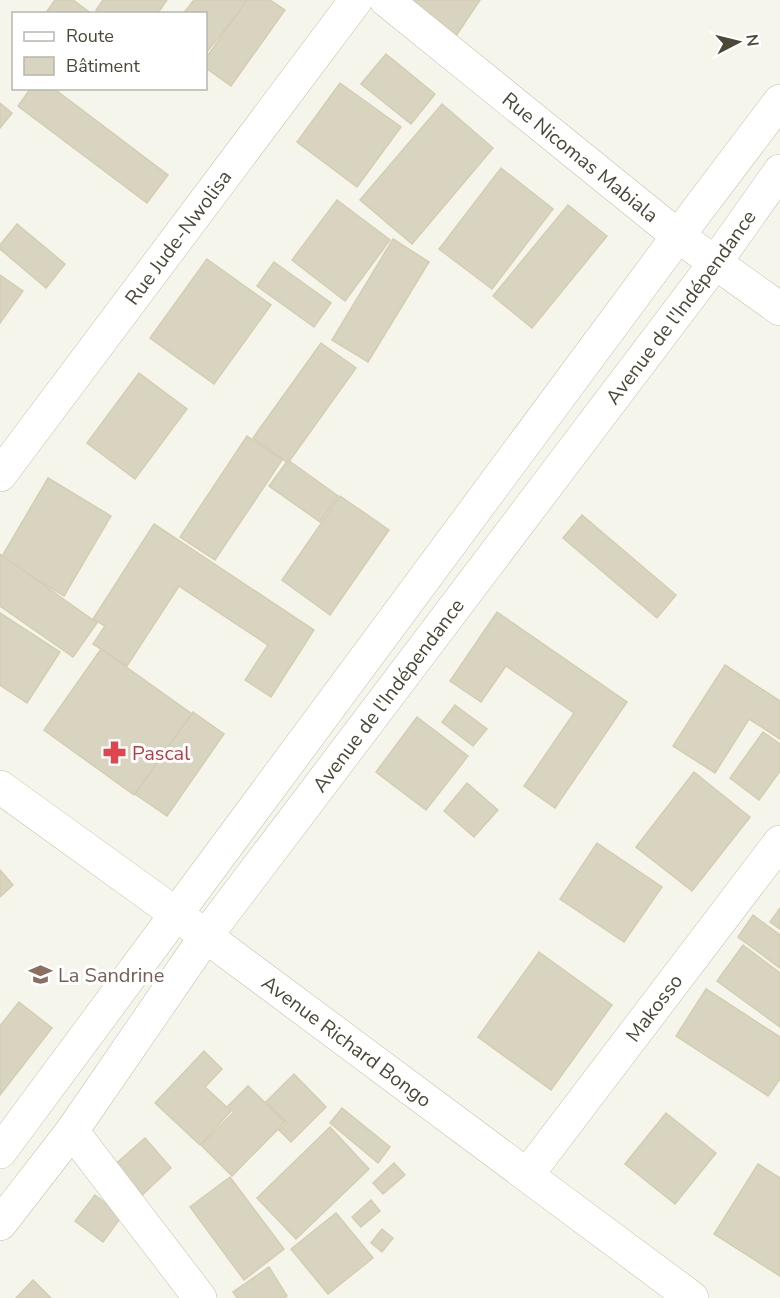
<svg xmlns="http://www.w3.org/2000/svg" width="780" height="1298" font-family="'Nunito Sans',sans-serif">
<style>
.building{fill:#d9d4bf;stroke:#d4ceb1;stroke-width:1.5}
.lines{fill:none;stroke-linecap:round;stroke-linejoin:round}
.minor-casing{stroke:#c3c0ac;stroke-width:34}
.minor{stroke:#fff;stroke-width:33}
.labels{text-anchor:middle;stroke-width:6;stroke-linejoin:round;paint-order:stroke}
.street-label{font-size:20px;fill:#4b4837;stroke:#fff}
.health-label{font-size:20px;fill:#be3a42;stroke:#fff;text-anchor:start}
.education-label{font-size:20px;fill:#785e54;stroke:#fff;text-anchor:start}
</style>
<rect width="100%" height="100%" fill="#f6f5eb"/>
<g class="building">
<path d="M55,0H73L92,14H45Z"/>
<path d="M103,0H167L157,14H101L96,10Z"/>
<path d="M194,0H248L206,53V14H183Z"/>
<path d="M247,0H270L285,10L231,86L206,68V58Z"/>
<path d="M395,0H480L454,39Z"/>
<path d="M386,54L435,94L411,124L361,84Z"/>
<path d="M340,83L401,127L357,187L297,142Z"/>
<path d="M31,88H53L168,175L147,203L18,106Z"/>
<path d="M0,103L12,113L0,128Z"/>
<path d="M442,104L493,148L412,244L360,200Z"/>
<path d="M501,168L553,209L492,289L439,249Z"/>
<path d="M337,200L390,240L345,301L292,260Z"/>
<path d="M568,205L607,236L532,328L493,296Z"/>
<path d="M17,224L65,264L46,288L0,249V245Z"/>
<path d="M393,239L429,262L368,362L332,340Z"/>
<path d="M207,259L271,305L214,384L150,338Z"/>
<path d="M274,262L331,303L314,327L257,286Z"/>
<path d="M0,275L23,291L0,323Z"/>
<path d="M321,343L356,368L288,463L253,438Z"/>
<path d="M139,373L187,409L135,479L87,443Z"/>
<path d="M247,436L282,460L215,560L180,537Z"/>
<path d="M288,460L338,496L320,522L269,486Z"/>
<path d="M48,478L111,516L64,596L1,558Z"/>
<path d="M340,496L389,530L330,615L282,580Z"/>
<path d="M582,515L676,595L657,618L563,538Z"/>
<path d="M154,524L314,630L271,697L245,680L268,645L179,586L127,666L93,644L105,626L93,619Z"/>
<path d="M0,554L97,623L73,657L0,606Z"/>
<path d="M497,612L627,702L555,808L524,786L574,713L506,666L481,702L450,681Z"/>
<path d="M0,613L60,652L27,703L0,685Z"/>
<path d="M101,649L192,714L134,795L44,730Z"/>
<path d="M725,665L780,701V739L749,719L715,773L673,746Z"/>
<path d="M455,705L487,729L473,746L442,722Z"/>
<path d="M193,712L224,734L167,816L135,794Z"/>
<path d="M417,717L468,756L426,810L376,772Z"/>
<path d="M763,732L780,744V771L759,800L730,778Z"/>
<path d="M694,772L750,817L692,891L636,847Z"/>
<path d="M467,783L498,810L474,837L444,811Z"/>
<path d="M597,843L662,887L624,942L560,899Z"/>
<path d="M0,870L13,885L0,897Z"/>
<path d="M780,908V929L770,922Z"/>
<path d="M753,915L780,935V968L738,937Z"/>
<path d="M743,945L780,973V1027L717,981Z"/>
<path d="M539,952L612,1005L551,1090L478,1037Z"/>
<path d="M706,989L780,1037V1079L768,1096L676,1036Z"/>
<path d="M19,1002L52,1028L0,1095V1026Z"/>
<path d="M204,1051L222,1069L205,1087L231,1111L200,1145L155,1103Z"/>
<path d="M294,1074L326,1107L291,1142L279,1130L287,1123L266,1102Z"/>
<path d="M248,1086L285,1122L232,1176L201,1145L234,1112L228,1106Z"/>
<path d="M342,1108L390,1147L378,1163L330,1123Z"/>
<path d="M666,1113L716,1153L675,1204L625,1164Z"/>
<path d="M330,1127L369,1169L296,1239L257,1198Z"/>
<path d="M145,1138L171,1168L139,1198L112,1167Z"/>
<path d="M394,1163L405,1175L383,1194L373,1183Z"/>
<path d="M758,1164L780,1178V1276L714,1234Z"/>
<path d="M230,1177L284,1249L244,1280L190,1207Z"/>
<path d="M95,1195L122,1216L103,1242L75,1221Z"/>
<path d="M371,1200L380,1211L361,1227L352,1217Z"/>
<path d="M336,1213L373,1258L328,1294L291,1249Z"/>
<path d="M382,1229L393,1238L382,1252L371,1243Z"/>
<path d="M269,1267L287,1296L284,1298H237L233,1292Z"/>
<path d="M33,1280L51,1298H16Z"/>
</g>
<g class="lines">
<defs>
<g id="minor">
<path id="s1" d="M386,0L678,236L780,309"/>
<path id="s2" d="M0,475L356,0"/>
<path id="s3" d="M0,787L176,914L692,1298"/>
<path d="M72,1131L200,1298"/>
<path d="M0,1152L678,236L780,101"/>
<path id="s4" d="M527,1175L780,842"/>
<path id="s5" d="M0,1224L72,1131L206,936L715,263L780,171"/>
</g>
</defs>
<use href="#minor" class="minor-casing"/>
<use href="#minor" class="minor"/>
</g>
<defs>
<symbol id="pharmacy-bare" viewBox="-9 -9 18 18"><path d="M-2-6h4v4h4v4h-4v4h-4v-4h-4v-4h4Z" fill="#e0444e" stroke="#fff" stroke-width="2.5" paint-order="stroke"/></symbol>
<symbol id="school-bare" viewBox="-9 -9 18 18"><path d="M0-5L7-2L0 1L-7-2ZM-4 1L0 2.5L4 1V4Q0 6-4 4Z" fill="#8d6e63" stroke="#fff" stroke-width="2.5" paint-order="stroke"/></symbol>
</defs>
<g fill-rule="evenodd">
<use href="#pharmacy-bare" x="98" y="736" width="33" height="33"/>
<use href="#school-bare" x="24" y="958" width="33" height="33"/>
</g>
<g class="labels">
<g class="street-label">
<text dy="7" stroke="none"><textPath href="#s1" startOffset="250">Rue Nicomas Mabiala</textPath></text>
<text dy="7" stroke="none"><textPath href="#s2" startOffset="297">Rue Jude-Nwolisa</textPath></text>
<text dy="7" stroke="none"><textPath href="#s5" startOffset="1142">Avenue de l'Indépendance</textPath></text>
<text dy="7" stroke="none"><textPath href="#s5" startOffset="656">Avenue de l'Indépendance</textPath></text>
<text dy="7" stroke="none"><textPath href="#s4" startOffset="210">Makosso</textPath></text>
<text dy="7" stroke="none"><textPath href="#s3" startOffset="430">Avenue Richard Bongo</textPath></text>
</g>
<g class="health-label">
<text x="132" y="760">Pascal</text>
</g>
<g class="education-label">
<text x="58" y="982">La Sandrine</text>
</g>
</g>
<rect x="12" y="12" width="195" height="78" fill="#ffffff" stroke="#b7b6af" stroke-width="1.5"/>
<rect x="24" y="32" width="30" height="9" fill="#ffffff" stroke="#b7b6af" stroke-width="1.5"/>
<text x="66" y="42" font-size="18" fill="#4b4837">Route</text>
<rect x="24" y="57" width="30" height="18" fill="#d9d4bf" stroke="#b7b6af" stroke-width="1.5"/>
<text x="66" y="72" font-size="18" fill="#4b4837">Bâtiment</text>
<g transform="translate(738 42) rotate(83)" stroke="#ffffff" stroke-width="4.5" paint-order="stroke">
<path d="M0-4.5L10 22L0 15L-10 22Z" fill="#4b4837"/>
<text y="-9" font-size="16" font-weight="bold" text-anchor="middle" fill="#4b4837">N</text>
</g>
</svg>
